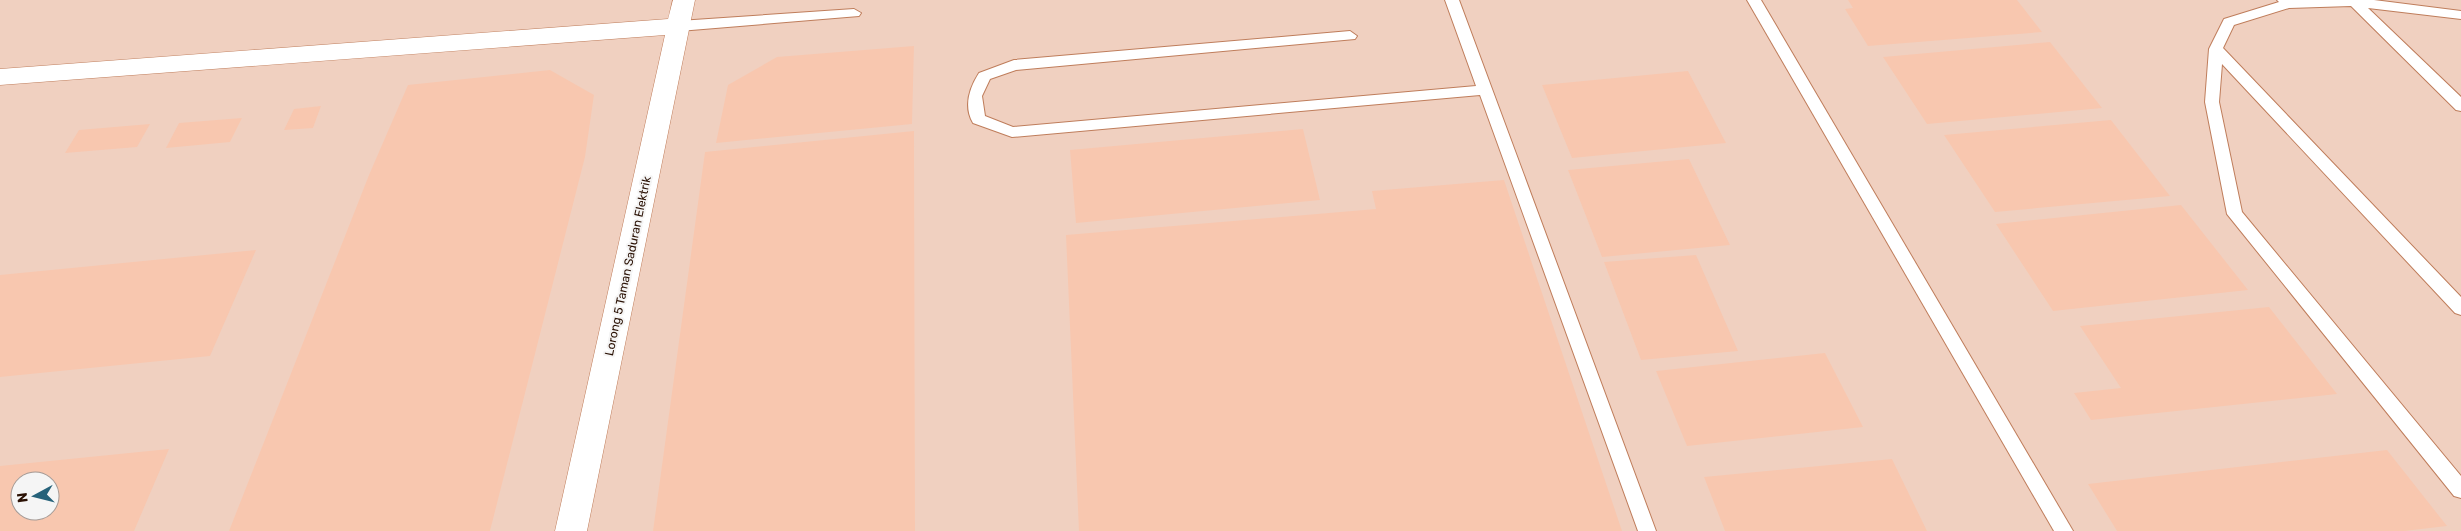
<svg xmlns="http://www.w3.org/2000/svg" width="2461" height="531" font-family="Rubik,sans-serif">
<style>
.built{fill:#f0d0c0;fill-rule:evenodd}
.building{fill:#f8c7af;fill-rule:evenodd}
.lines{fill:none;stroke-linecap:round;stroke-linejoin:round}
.service-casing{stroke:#bf7d5b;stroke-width:2}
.minor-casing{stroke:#bf7d5b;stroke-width:1}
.service{fill:#fff;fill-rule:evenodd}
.minor{fill:#fff;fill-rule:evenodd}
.labels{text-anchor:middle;stroke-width:4;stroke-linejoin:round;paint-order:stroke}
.street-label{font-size:12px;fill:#2a1104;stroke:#f5f5f5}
</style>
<rect width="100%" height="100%" fill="#ffe1d3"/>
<path class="built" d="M0,0H2461V531H0ZM20,481H50V511H20Z"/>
<g class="building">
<path d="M1848,0H2017L2042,32L1868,46L1845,9L1853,8Z"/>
<path d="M2050,42L2102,108L1927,124L1883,57Z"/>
<path d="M914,46L912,124L716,143L728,85L777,57Z"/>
<path d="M550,70L594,95L585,157L490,531H229L369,175L408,85Z"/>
<path d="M1688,71L1726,143L1572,158L1542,85Z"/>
<path d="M321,106L313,128L284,130L294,109Z"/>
<path d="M242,118L230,142L166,148L179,123Z"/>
<path d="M2111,120L2170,196L1995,212L1944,135Z"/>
<path d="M150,124L137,147L65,153L79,130Z"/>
<path d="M1303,129L1320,200L1076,223L1070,150Z"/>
<path d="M914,131L915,531H653L705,152Z"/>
<path d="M1689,159L1730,245L1602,257L1568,170Z"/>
<path d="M1504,180L1622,531H1079L1066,235L1376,209L1372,191Z"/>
<path d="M2181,205L2248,290L2053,311L1996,224Z"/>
<path d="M256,250L210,356L0,377V275Z"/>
<path d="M1696,255L1738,351L1641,360L1604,262Z"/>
<path d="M2269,307L2337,394L2091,420L2074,393L2121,388L2080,326Z"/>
<path d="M1825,353L1863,427L1687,446L1656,371Z"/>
<path d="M169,449L134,531H0V466ZM20,481H50V511H20Z"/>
<path d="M2387,450L2447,526L2404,531H2117L2088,484Z"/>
<path d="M1892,459L1927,531H1725L1704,477Z"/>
</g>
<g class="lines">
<defs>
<g id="service">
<path d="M1445,0H1459L1656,531H1638L1480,95L1012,137L973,123C963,106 970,87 979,73L1014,60L1350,31L1357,36L1355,39L1016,70L990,79L982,96L985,116L1013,127L1476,86Z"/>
<path d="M1747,0H1761L2073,531H2054Z"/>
<path d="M2277,0H2374L2461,11V19L2368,8L2461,97V111L2456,110L2351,6L2289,8L2234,25L2223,48L2461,297V315L2455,313L2222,64L2219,102L2242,212L2461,476V498L2454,496L2227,214L2205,102L2209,49L2224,19L2279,2Z"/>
<path d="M854,9L861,13L859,16L679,31L672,26L679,21Z"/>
</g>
<path id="minor" d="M673,0H695L587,531H555L665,35L0,85V69L668,19Z"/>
</defs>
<use href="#service" class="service-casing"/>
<use href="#minor" class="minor-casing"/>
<use href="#service" class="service"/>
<use href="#minor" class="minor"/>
</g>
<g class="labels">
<g class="street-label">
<text transform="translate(628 266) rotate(-78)" y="4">Lorong 5 Taman Saduran Elektrik</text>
</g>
</g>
<g transform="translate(35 496) rotate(263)"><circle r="24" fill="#f5f5f5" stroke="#a49a95"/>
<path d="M0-4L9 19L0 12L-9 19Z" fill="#26627a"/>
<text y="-8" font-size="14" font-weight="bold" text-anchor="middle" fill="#2a1104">N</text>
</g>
</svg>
